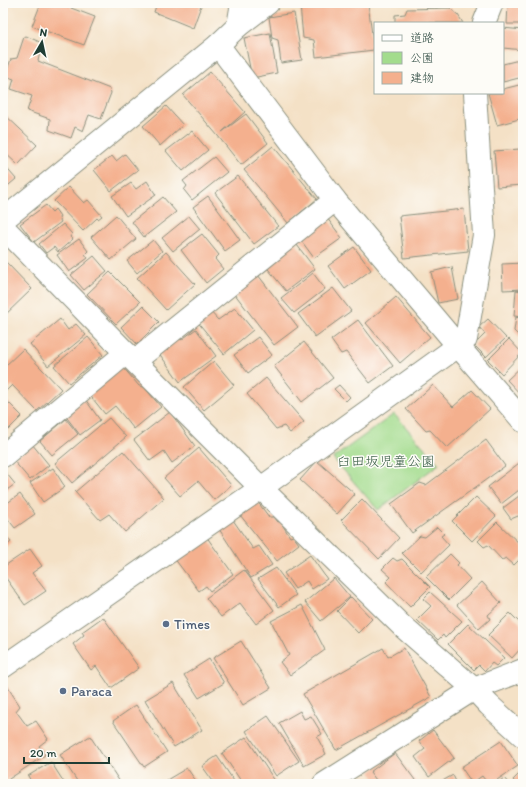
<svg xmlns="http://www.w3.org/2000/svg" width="526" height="787" font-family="Itim,'Klee One',sans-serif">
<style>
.green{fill:#a3dc8d;stroke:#618c60}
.building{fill:#f4b08e}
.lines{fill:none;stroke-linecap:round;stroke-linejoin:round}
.minor-casing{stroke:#8a8f7d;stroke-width:24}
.minor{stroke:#fff;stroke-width:22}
.service-dot{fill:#5c6f8a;stroke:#fdfcf7;stroke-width:1.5}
.labels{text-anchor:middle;stroke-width:3;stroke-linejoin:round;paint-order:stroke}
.park-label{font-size:14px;fill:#395d46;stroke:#fdfcf7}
.service-label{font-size:14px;fill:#4e5e75;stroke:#fdfcf7;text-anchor:start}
</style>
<rect width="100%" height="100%" fill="#fdfcf7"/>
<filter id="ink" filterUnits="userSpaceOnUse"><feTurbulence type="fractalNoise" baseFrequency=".025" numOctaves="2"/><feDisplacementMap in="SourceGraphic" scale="8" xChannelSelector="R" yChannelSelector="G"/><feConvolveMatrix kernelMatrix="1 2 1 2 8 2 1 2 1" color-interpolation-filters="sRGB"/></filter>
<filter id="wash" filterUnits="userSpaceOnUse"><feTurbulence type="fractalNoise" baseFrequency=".012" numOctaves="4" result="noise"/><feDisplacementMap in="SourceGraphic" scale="16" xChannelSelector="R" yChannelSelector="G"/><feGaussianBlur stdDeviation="0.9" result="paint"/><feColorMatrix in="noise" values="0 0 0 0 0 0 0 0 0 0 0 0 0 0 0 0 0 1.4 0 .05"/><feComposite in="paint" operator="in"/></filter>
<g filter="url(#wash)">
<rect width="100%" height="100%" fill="#f4e1c6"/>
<path class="green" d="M394,414L439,464L378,510L333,458Z"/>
<g id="blocks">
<g class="building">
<path d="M41,3H71V8L95,17L84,45L32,26Z"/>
<path d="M157,3H202L193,28L154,12Z"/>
<path d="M321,3H368L374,50L316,57L314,40L303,38L300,5Z"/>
<path d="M511,3H523V24H507L508,4Z"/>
<path d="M450,8L458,15L463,23H395V15L405,14L407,9Z"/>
<path d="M294,13L302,60L281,63L278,40L272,38L269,17Z"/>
<path d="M503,28L523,30V50L503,48Z"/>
<path d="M270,33L277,73L252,78L244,38Z"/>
<path d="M26,36L42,43L38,61L110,89L111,93L101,119L89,115L83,131L75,127L71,138L49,130L50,119L27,111L32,96L11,89L14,79L5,76L11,59L17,58L24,37Z"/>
<path d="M523,59V77L503,82V64Z"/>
<path d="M210,72L245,112L222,132L246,114L268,143L241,165L218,136L183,95Z"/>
<path d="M523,84V118L497,125L488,93H503V89Z"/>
<path d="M166,106L183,125L160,146L143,126Z"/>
<path d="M3,113L37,145L18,165L3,151Z"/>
<path d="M192,131L208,150L183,171L166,151Z"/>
<path d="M273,146L317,199L288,223L244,170Z"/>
<path d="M520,149L522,185L497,187L494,151Z"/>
<path d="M125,154L138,170L111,191L94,170L112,156L116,161Z"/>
<path d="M214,157L227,172L192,200L184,190L187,186L183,181Z"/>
<path d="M3,164L16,179L3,190Z"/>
<path d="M238,176L278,226L254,244L215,193Z"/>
<path d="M147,181L156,195L126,216L112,196L131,183L136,189Z"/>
<path d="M69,187L84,203L88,200L102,216L98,219L97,218L83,231L54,201Z"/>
<path d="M208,196L240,240L225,251L193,207Z"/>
<path d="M163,197L176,212L144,237L132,222Z"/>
<path d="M46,205L52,212L55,209L60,216L59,218L61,222L34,242L20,224Z"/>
<path d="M464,209L468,251L404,258L399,216Z"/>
<path d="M116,215L136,239L111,260L91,237Z"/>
<path d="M189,216L200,229L173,251L162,238Z"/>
<path d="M327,218L342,238L314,258L300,239Z"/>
<path d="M63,224L72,234L70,237L73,239L58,252L54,247L46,253L39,244Z"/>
<path d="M202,234L219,255L215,259L223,269L206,283L181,250Z"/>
<path d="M79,239L88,251L85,254L88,258L69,272L57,255Z"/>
<path d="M153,240L162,251L137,273L127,261Z"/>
<path d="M294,241L315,269L286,291L264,264Z"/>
<path d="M354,247L371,270L345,289L328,266Z"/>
<path d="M166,252L195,284L166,310L137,278Z"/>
<path d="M94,256L107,271L84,290L71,275Z"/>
<path d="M6,262L32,289L3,317V265Z"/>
<path d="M523,263V289L503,290L502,264Z"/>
<path d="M452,267L458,299L438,303L431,272Z"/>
<path d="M110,272L140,302L116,324L87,294Z"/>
<path d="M313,273L325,289L294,313L281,298Z"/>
<path d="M258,275L298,327L274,345L234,293Z"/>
<path d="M333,288L351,311L315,337L298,314Z"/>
<path d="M516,290L523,291V317L514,316Z"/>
<path d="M396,297L430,337L400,363L366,323Z"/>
<path d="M143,306L159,322L137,344L121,327Z"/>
<path d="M235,308L253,330L224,354L196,320L209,310L218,320Z"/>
<path d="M516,317L523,319V340L514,331Z"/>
<path d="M60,319L68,330L76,324L86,335L48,366L30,344Z"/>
<path d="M488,319L506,338L486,357L474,345L485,334L479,327Z"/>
<path d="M358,320L393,366L370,383L346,352L341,354L331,340Z"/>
<path d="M196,329L216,356L180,382L158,352L175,335L181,340Z"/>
<path d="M88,337L103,355L69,383L54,366Z"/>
<path d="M258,337L272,355L248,373L234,355Z"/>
<path d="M509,339L522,353L502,374L488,360Z"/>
<path d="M304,342L333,378L302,402L274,366Z"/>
<path d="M23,349L61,389L37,411L12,385L5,392L3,391V368Z"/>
<path d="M214,361L234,385L204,410L184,387Z"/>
<path d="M523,365V397L507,380Z"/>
<path d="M122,366L139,386L144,387L161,407L134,429L115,406L105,414L89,394Z"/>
<path d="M266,378L304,422L290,433L284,426L276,429L247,394Z"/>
<path d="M339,385L350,397L346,401L334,389Z"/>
<path d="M433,385L453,407L472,390L490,409L447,448L430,430L426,431L406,409Z"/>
<path d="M3,397L22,416L8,430L3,425Z"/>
<path d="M85,399L100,420L80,435L64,414Z"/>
<path d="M170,412L195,446L172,463L164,451L150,461L134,440Z"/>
<path d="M109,418L126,437L72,483L55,463Z"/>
<path d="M66,419L78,434L52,455L40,441Z"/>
<path d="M486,440L505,466L412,533L391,504L420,483L426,485Z"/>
<path d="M32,444L49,465L30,480L13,460Z"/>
<path d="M199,448L231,485L214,500L198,481L180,496L164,478Z"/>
<path d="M123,451L164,498L125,532L109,514L100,520L75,492Z"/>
<path d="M523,460V487L501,504L488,487Z"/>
<path d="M317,461L355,494L337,514L300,480Z"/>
<path d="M53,468L65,487L43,502L30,483Z"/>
<path d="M3,469L15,484L3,493Z"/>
<path d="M523,493V520L518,516L511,519L503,508Z"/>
<path d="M20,494L35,514L15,528L3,513V506Z"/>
<path d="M476,497L496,516L472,541L452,521Z"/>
<path d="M362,499L399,538L379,559L341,520Z"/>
<path d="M257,501L269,517H274L278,522L280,521L290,537L293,536L299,544L277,561L240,515Z"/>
<path d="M233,520L253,549L259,546L272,565L251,578L219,529Z"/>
<path d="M497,522L523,547V556L514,565L506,558L502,560L488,545L484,547L478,541Z"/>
<path d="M437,527L444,534L441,536L449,545L421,572L402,553L420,536L425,537Z"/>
<path d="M3,532L11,542L3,549Z"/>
<path d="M206,536L233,574L210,591L206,586L199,591L174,558Z"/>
<path d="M30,549L42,566L32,573L46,591L25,605L3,574V567Z"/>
<path d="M450,554L459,563L457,565L470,579L449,600L426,577Z"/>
<path d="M310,555L327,579L312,589L307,581L295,589L284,573Z"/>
<path d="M393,558L397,561L402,559L430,587L410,607L386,582L391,577L382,569Z"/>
<path d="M276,568L296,595L279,607L258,579Z"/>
<path d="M244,570L274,610L256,624L240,603L221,617L206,598Z"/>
<path d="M334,578L350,597L321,621L305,602Z"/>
<path d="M482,582L501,603L488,615L490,619L479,629L457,605Z"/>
<path d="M430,592L462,621L445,638L443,635L438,640L417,620L431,606L423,599Z"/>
<path d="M351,597L372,619L358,633L337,611Z"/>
<path d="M302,605L325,650L290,675L280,662L289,655L271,621Z"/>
<path d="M510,613L523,626V646L512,658L488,635Z"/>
<path d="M103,617L139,668L111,688L96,666L91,670L73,644L84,635L82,632Z"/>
<path d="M468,624L504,658L496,666L492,663L485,671L479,665L474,670L448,644Z"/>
<path d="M241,641L271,688L243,705L213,658Z"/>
<path d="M383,648L388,657L404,648L431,697L336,750L303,694Z"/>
<path d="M209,659L224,683L199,698L184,675Z"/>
<path d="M173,683L202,730L174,747L145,700Z"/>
<path d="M7,686L20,706L16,711L27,726L36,721L48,739L39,746L45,755L6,781L3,776V689Z"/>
<path d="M136,705L167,752L144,767L113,721Z"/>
<path d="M300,711L304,719L311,716L322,734L317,737L326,754L304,766L279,723Z"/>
<path d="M268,716L299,761L276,776L246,731Z"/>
<path d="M433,730L454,758L429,777L415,757L425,749L419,741Z"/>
<path d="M90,736L120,782L118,784H79L60,755Z"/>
<path d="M246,737L277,784H243L222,753Z"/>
<path d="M501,741L518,766L491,784H488L482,776L472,783L461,767Z"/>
<path d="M395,753L418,784H379L370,772Z"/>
<path d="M217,756L236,784H215L202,766Z"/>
<path d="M51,762L65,784H26L31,781L28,776Z"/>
<path d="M187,768L198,784H167L165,781Z"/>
<path d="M523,770V784H517L513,780Z"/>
<path d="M453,775L457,784H437Z"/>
<path d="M504,778L509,784H496Z"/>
</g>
</g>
</g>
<g filter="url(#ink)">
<use href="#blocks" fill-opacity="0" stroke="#8a8f7d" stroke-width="1"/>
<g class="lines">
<defs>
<g id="minor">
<path d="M484,23L492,3"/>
<path d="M238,26L268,3"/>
<path d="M218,45L335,200L458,346L523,421"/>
<path d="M3,220L218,45L238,26L242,3"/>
<path d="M3,227L126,353L261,488L403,627L474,689L489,705L523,736"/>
<path d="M135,361L335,200"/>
<path d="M3,456L126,353"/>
<path d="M3,667L261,488L458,346L466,339L484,235L475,93"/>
<path d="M324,784L474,689L523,670"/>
</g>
</defs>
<use href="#minor" class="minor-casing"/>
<use href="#minor" class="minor"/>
</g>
</g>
<g class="service-dot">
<circle cx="166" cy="624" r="4"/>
<circle cx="63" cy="691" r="4"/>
</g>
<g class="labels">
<g class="park-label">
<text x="386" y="466">臼田坂児童公園</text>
</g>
<g class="service-label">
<text x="174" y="629">Times</text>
<text x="71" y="696">Paraca</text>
</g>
</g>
<rect width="526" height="787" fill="none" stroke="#fdfcf7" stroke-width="16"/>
<rect x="374" y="22" width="130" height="72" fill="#fdfcf7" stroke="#a4b0a9"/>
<rect x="382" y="35" width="20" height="6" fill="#ffffff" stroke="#a4b0a9"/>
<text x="410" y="42" font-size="12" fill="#1f3d34">道路</text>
<rect x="382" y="52" width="20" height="12" fill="#a3dc8d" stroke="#a4b0a9"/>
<text x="410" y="62" font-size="12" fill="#1f3d34">公園</text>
<rect x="382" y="72" width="20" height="12" fill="#f4b08e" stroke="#a4b0a9"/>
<text x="410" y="82" font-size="12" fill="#1f3d34">建物</text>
<g transform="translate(42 42) rotate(9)" stroke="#fdfcf7" stroke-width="3" paint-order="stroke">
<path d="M0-3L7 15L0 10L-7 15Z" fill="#1f3d34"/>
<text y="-6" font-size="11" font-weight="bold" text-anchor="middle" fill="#1f3d34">N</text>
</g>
<path d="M24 757v6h85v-6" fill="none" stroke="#1f3d34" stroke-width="2"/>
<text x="30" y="757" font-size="12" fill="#1f3d34" stroke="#fdfcf7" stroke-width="3" paint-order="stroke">20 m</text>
</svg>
